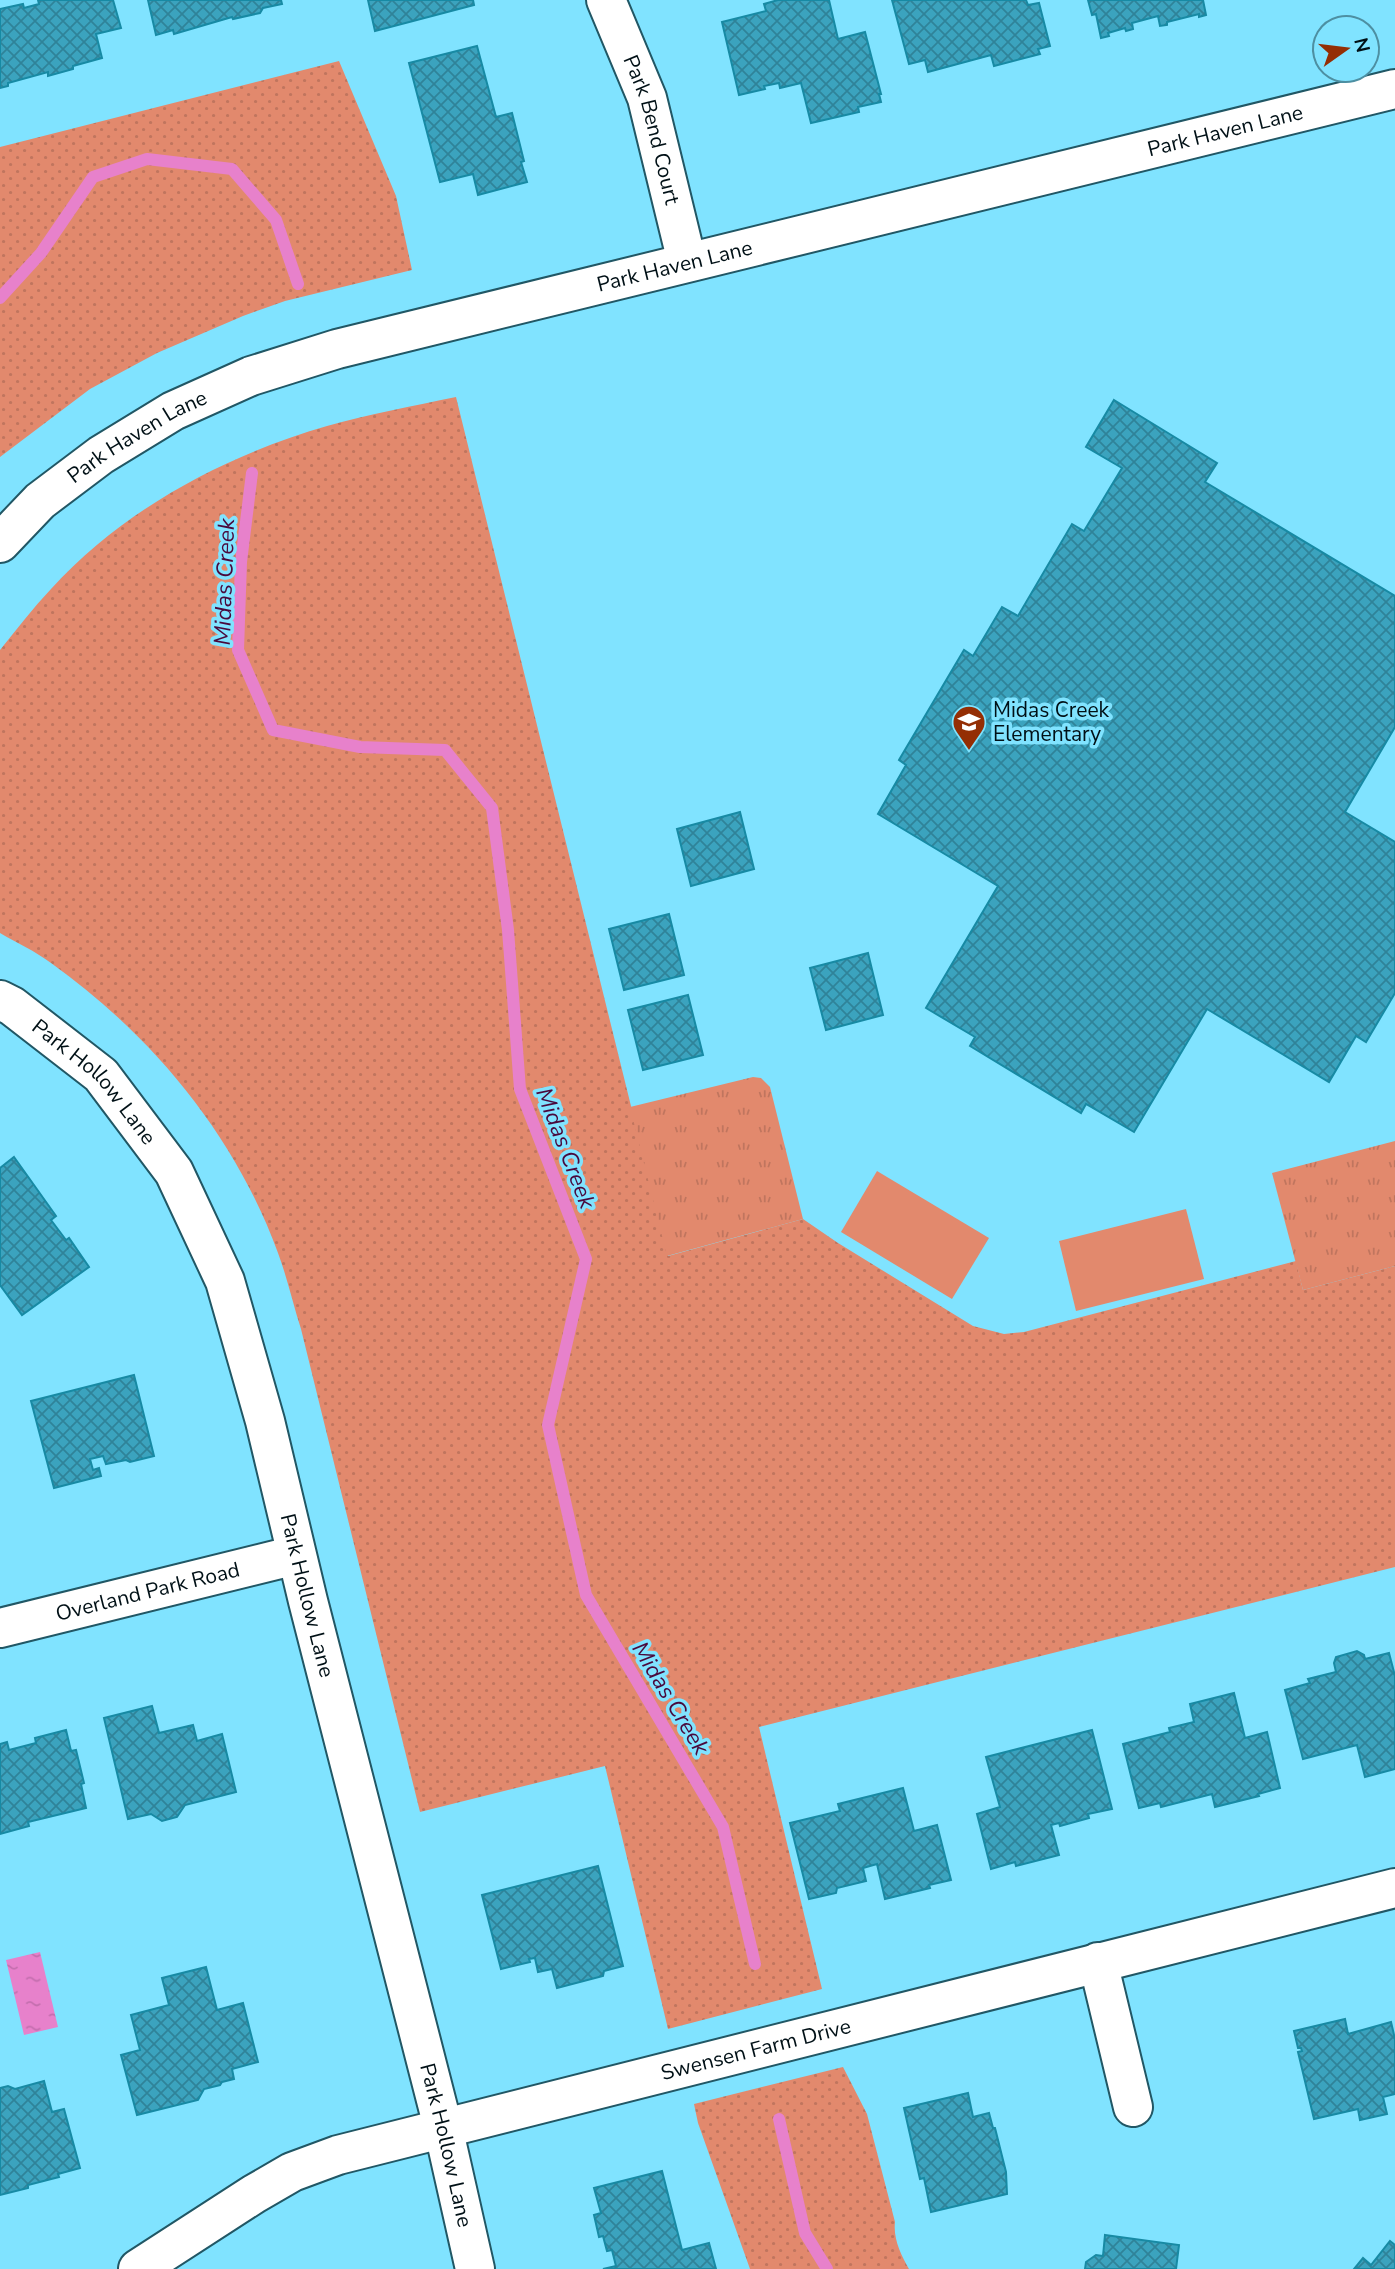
<svg xmlns="http://www.w3.org/2000/svg" width="1395" height="2269" font-family="'Nunito Sans',sans-serif">
<style>
.grass{fill:url(#grass-dots)}
.park{fill:url(#park-tufts)}
.pitch{fill:#e2896d}
.water{fill:url(#water-ripples)}
.lines{fill:none;stroke-linecap:round;stroke-linejoin:round}
.stream{stroke:#e781cb;stroke-width:12}
.building{fill:url(#building-cross-hatch);stroke:#178aa4;stroke-width:2}
.minor-casing{stroke:#215765;stroke-width:42}
.minor{stroke:#fff;stroke-width:38}
.labels{text-anchor:middle;stroke-width:7;stroke-linejoin:round;paint-order:stroke}
.street-label{font-size:21px;fill:#001016;stroke:#80e3ff}
.poi-label{font-size:21px;fill:#001016;stroke:#80e3ff;text-anchor:start}
.water-label{font-size:23px;font-style:italic;fill:#49093c;stroke:#80e3ff}
</style>
<defs>
<pattern id="grass-dots" width="8" height="8" patternUnits="userSpaceOnUse" patternTransform="scale(1.75)"><rect width="8" height="8" fill="#e2896d"/><path d="M2 2h.1M6 6h.1" fill="none" stroke="#c0755e" stroke-width="1.8" stroke-linecap="round"/></pattern>
<pattern id="park-tufts" width="24" height="20" patternUnits="userSpaceOnUse" patternTransform="scale(1.75)"><rect width="24" height="20" fill="#e2896d"/><path d="M3 7l-1-3M5 7V3M7 7l1-3M15 17l-1-3M17 17v-4M19 17l1-3" fill="none" stroke="#c0755e"/></pattern>
<pattern id="water-ripples" width="26" height="14" patternUnits="userSpaceOnUse" patternTransform="scale(1.75)"><rect width="26" height="14" fill="#e781cb"/><path d="M2 4q2-2 4 0t4 0M15 11q2-2 4 0t4 0" fill="none" stroke="#c46eae"/></pattern>
<pattern id="building-cross-hatch" width="8" height="8" patternUnits="userSpaceOnUse" patternTransform="scale(1.75)"><rect width="8" height="8" fill="#3ba3be"/><path d="M0 0l8 8M0 8l8-8" fill="none" stroke="#2f8399"/></pattern>
</defs>
<rect width="100%" height="100%" fill="#80e3ff"/>
<g class="grass">
<path d="M339,61L396,196L412,270L285,301L243,316L157,353L90,389L0,457V147Z"/>
<path d="M456,397L668,1256L803,1219L838,1243L973,1326L1004,1334L1024,1332L1296,1261L1303,1290L1395,1266V1567L759,1727L822,1989L668,2029L605,1766L420,1812L301,1329C293,1304 287,1277 278,1253C235,1135 152,1035 51,963C35,951 17,943 0,933V650C17,629 33,608 51,589C124,509 224,456 327,426C369,414 413,406 456,397Z"/>
<path d="M843,2067L867,2114L895,2222C893,2239 901,2255 909,2269H750L698,2123L694,2104Z"/>
</g>
<g class="park">
<path d="M753,1077L761,1078L770,1087L803,1219L667,1256L630,1107Z"/>
<path d="M1395,1141V1266L1303,1290L1272,1173Z"/>
</g>
<g class="pitch">
<path d="M877,1171L989,1238L952,1299L841,1232Z"/>
<path d="M1186,1209L1204,1279L1076,1311L1059,1241Z"/>
</g>
<path class="water" d="M40,1952L58,2027L24,2035L6,1960Z"/>
<g class="lines">
<g class="stream">
<path d="M0,298L41,253L93,177L147,159L232,169L276,220L298,284"/>
<path d="M252,473L241,562L238,650L273,730L360,747L445,750L492,808L508,930L520,1089L586,1259L548,1425L586,1595L723,1827L755,1964"/>
<path d="M779,2119L805,2233L827,2269"/>
</g>
</g>
<g class="building">
<path d="M38,0H113L121,28L96,34L102,58L73,66V69L48,76V72L8,83V86L0,88V9L23,4L24,8L39,4Z"/>
<path d="M148,0H281L282,4L263,8L260,13L233,19L232,17L174,34L173,30L156,35Z"/>
<path d="M368,0H473L474,5L375,31Z"/>
<path d="M778,0H829L838,39L865,32L881,94H879L881,102L858,107L859,112L811,123L801,83L780,88L779,83L764,86L765,89L739,95L722,22L766,11L764,4Z"/>
<path d="M892,0H1026L1028,5L1039,3L1050,46L1038,49L1040,54L994,66L991,55L928,72L925,60L909,64Z"/>
<path d="M1088,0H1203L1206,15L1199,17V14L1167,22V25L1160,26L1158,16L1132,23L1133,29L1126,31L1125,28L1108,33L1109,36L1101,38L1096,14L1092,15Z"/>
<path d="M477,46L496,117L512,113L524,161L521,162L527,182L478,195L473,174L440,182L409,63Z"/>
<path d="M1114,400L1217,463L1205,482L1395,596V727L1345,812L1395,842V993L1366,1042L1356,1036L1329,1082L1207,1009L1134,1132L1086,1104L1081,1113L970,1046L975,1037L926,1008L998,886L878,814L906,765L899,760L964,650L973,656L1002,607L1018,616L1072,524L1084,531L1122,468L1086,447Z"/>
<path d="M740,812L754,869L691,886L677,829Z"/>
<path d="M669,914L684,975L624,990L609,929Z"/>
<path d="M868,953L883,1015L826,1030L810,968Z"/>
<path d="M688,995L703,1055L643,1070L628,1010Z"/>
<path d="M14,1157L56,1216L51,1220L66,1240L69,1238L89,1267L22,1315L0,1285V1168Z"/>
<path d="M134,1375L154,1456L130,1462L126,1460L106,1464L103,1456L90,1459L93,1470L99,1468L101,1476L54,1488L31,1401Z"/>
<path d="M1357,1651L1364,1655L1365,1659L1389,1653L1395,1676V1769L1365,1777L1357,1745L1303,1759L1285,1690L1310,1683L1308,1679L1336,1672L1334,1663L1336,1657Z"/>
<path d="M1234,1693L1245,1738L1267,1732L1280,1788L1258,1794L1259,1796L1215,1807L1212,1794L1161,1807L1160,1803L1139,1808L1123,1744L1170,1732L1169,1728L1194,1722L1190,1704Z"/>
<path d="M152,1706L159,1733L193,1725L197,1741L222,1734L236,1792L185,1805L177,1817L162,1821L151,1814L128,1819L104,1718Z"/>
<path d="M66,1730L71,1751L76,1750L84,1783L81,1784L86,1808L28,1822L29,1826L0,1834V1744L7,1742L9,1750L36,1743L35,1738Z"/>
<path d="M1092,1730L1112,1809L1088,1814L1089,1818L1060,1826L1059,1823L1051,1825L1059,1855L1016,1866L1015,1862L991,1869L977,1814L1000,1807L986,1757Z"/>
<path d="M903,1788L914,1831L937,1825L951,1880L929,1885L930,1888L885,1899L877,1864L863,1868L866,1881L837,1888L836,1893L809,1899L790,1823L840,1811L838,1804Z"/>
<path d="M598,1866L623,1966L604,1971L603,1976L557,1988L552,1969L538,1972L535,1958L529,1959L530,1962L501,1969L482,1895Z"/>
<path d="M206,1967L217,2010L243,2003L258,2062L232,2069L234,2079L222,2082L220,2085L204,2089L198,2100L137,2115L121,2055L140,2050L131,2015L169,2005L162,1978Z"/>
<path d="M1345,2019L1348,2034L1391,2022L1395,2039V2094L1383,2097L1387,2114L1360,2120L1358,2109L1314,2119L1298,2052L1302,2051L1301,2048H1298L1294,2031Z"/>
<path d="M44,2081L52,2112L64,2109L80,2168L58,2174L59,2177L28,2185V2188L0,2195V2088L8,2086L15,2089Z"/>
<path d="M968,2093L973,2117L989,2113L993,2128H995L1006,2172L1007,2194L931,2212L924,2178L920,2179L904,2108Z"/>
<path d="M662,2171L682,2250L709,2243L716,2269H603L616,2266L612,2250L607,2251L603,2236L599,2237L594,2215L601,2213L594,2188Z"/>
<path d="M1105,2235L1179,2245L1176,2269H1085L1086,2262L1096,2255L1103,2256Z"/>
<path d="M1390,2241L1395,2245V2269H1354L1363,2258L1371,2265Z"/>
</g>
<g class="lines">
<defs>
<g id="minor">
<path id="s1" d="M606,0L647,98L687,262"/>
<path id="s2" d="M0,543L40,501L101,455L173,411L251,376L337,349L1395,89"/>
<path id="s3" d="M0,1000L12,1006L101,1075L174,1172L225,1281L265,1421L308,1601L443,2127L475,2269"/>
<path id="s4" d="M0,1628L296,1555"/>
<path d="M1098,1962L1133,2107"/>
<path id="s5" d="M138,2269L254,2194L292,2172L338,2155L1395,1888"/>
</g>
</defs>
<use href="#minor" class="minor-casing"/>
<use href="#minor" class="minor"/>
</g>
<defs>
<symbol id="school-pin" viewBox="-11 -11 22 30"><path d="M0 17L-7.5 6A9.5 9.5 0 1 1 7.5 6Z" fill="#942e04" stroke="#80e3ff"/><path d="M0-5L7-2L0 1L-7-2ZM-4 1L0 2.5L4 1V4Q0 6-4 4Z" fill="#fff"/></symbol>
</defs>
<g fill-rule="evenodd">
<use href="#school-pin" x="950" y="703" width="38" height="52"/>
</g>
<g class="labels">
<g class="street-label">
<text dy="7" stroke="none"><textPath href="#s1" startOffset="138">Park Bend Court</textPath></text>
<text dy="7" stroke="none"><textPath href="#s2" startOffset="1309">Park Haven Lane</textPath></text>
<text dy="7" stroke="none"><textPath href="#s2" startOffset="742">Park Haven Lane</textPath></text>
<text dy="7" stroke="none"><textPath href="#s2" startOffset="175">Park Haven Lane</textPath></text>
<text dy="7" stroke="none"><textPath href="#s3" startOffset="126">Park Hollow Lane</textPath></text>
<text dy="7" stroke="none"><textPath href="#s4" startOffset="152">Overland Park Road</textPath></text>
<text dy="7" stroke="none"><textPath href="#s3" startOffset="693">Park Hollow Lane</textPath></text>
<text dy="7" stroke="none"><textPath href="#s5" startOffset="662">Swensen Farm Drive</textPath></text>
<text dy="7" stroke="none"><textPath href="#s3" startOffset="1260">Park Hollow Lane</textPath></text>
</g>
<g class="poi-label">
<text x="993" y="717">Midas Creek<tspan x="993" dy="24">Elementary</tspan></text>
</g>
<g class="water-label">
<text transform="translate(224 582) rotate(-88)" y="8">Midas Creek</text>
<text transform="translate(566 1148) rotate(69)" y="8">Midas Creek</text>
<text transform="translate(671 1698) rotate(59)" y="8">Midas Creek</text>
</g>
</g>
<g transform="translate(1346 49) rotate(76)"><circle r="33" fill="#80e3ff" stroke="#4d8fa2" stroke-width="2"/>
<path d="M0-5L12 26L0 18L-12 26Z" fill="#942e04"/>
<text y="-10" font-size="19" font-weight="bold" text-anchor="middle" fill="#001016">N</text>
</g>
</svg>
